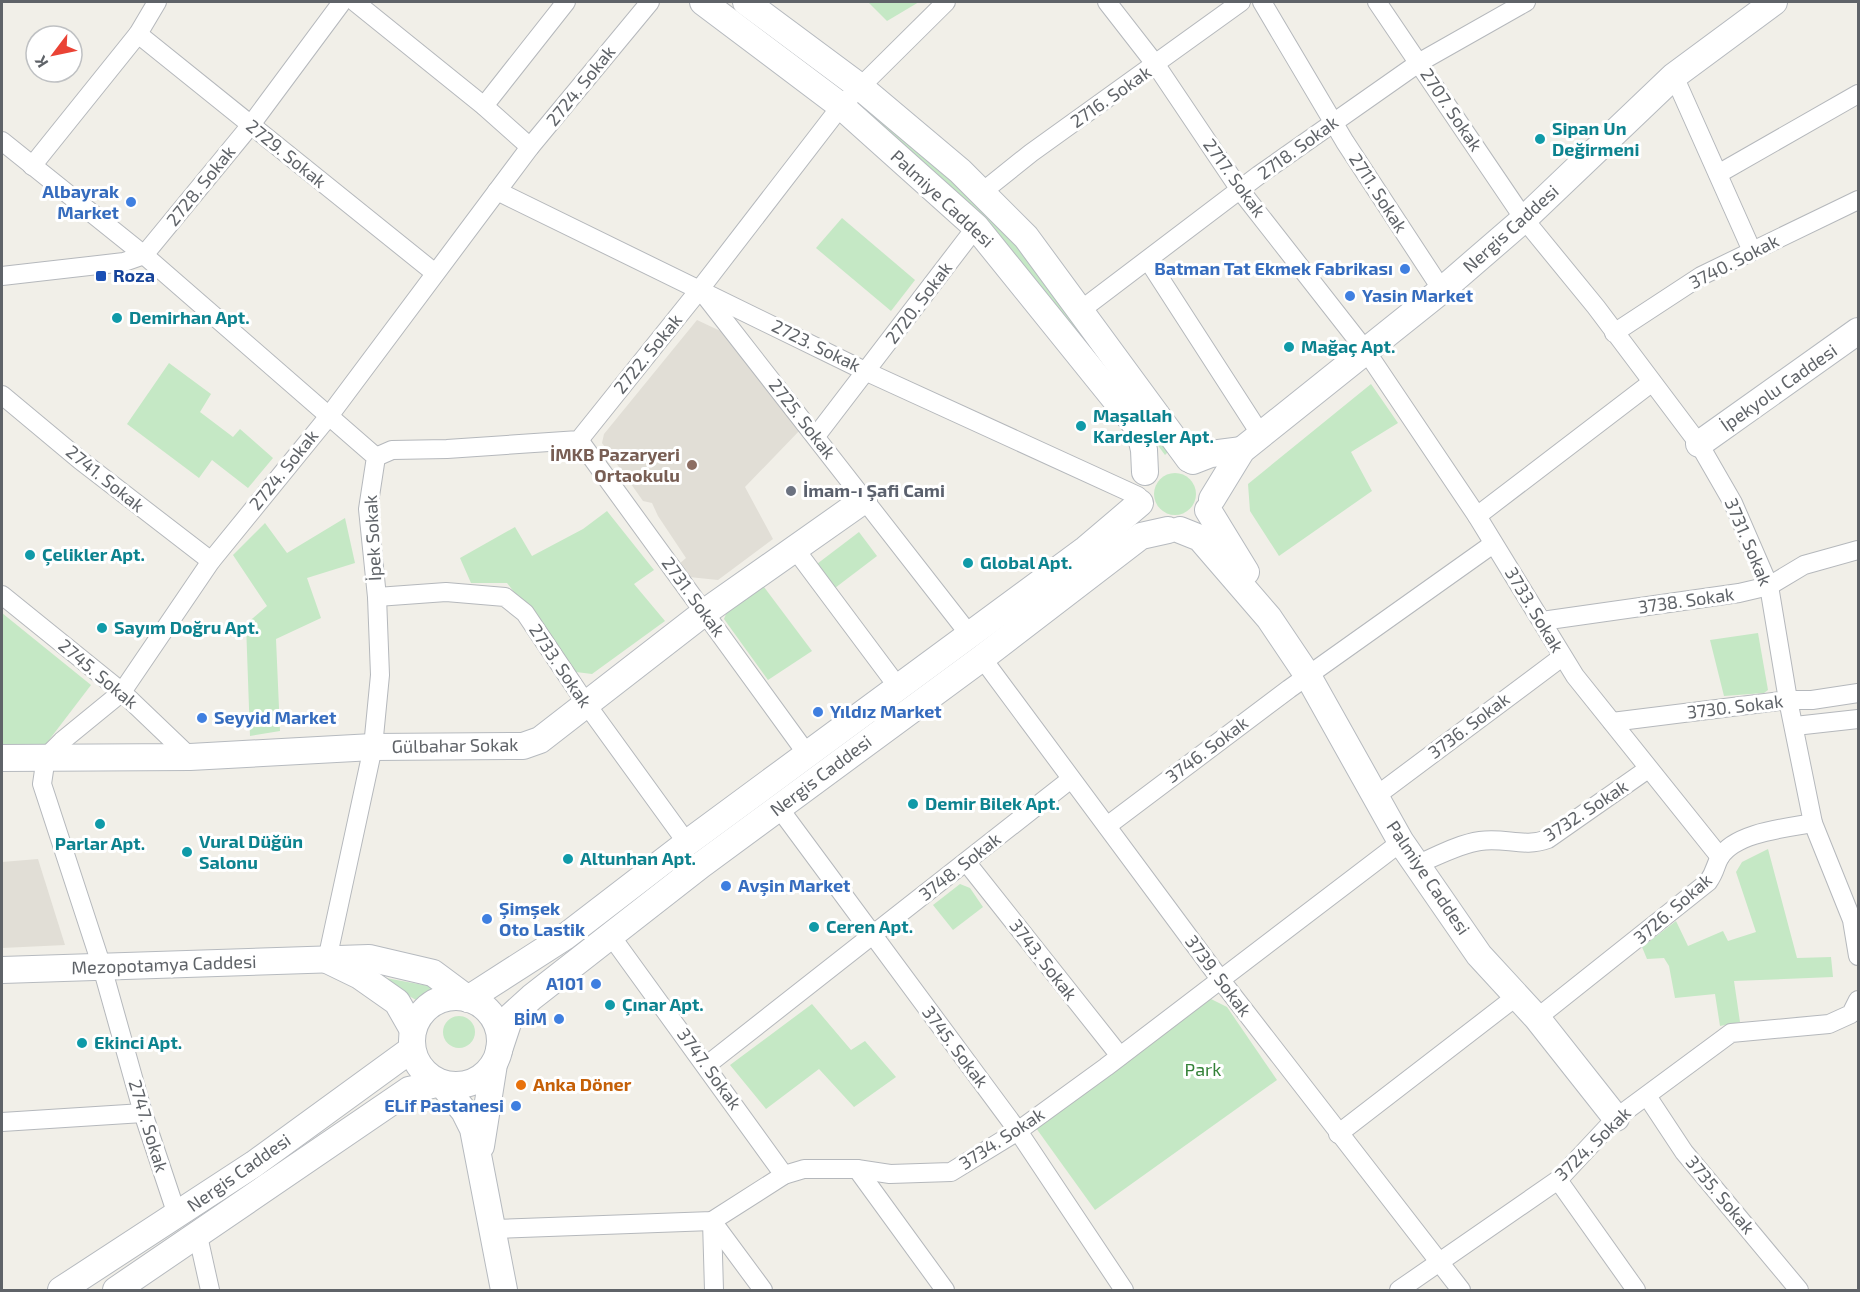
<svg xmlns="http://www.w3.org/2000/svg" width="1860" height="1292" font-family="'Exo 2',sans-serif">
<style>
.education{fill:#e1ded6}
.green{fill:#c5e8c5}
.lines{fill:none;stroke-linecap:round;stroke-linejoin:round}
.street-casing{stroke:#b5b8bc;stroke-width:20}
.secondary-casing{stroke:#b6babf;stroke-width:28}
.street{stroke:#fff;stroke-width:18}
.secondary{stroke:#fff;stroke-width:26}
.culture-dot{fill:#0f9aa8;stroke:#fff;stroke-width:2}
.shop-dot{fill:#3f7fe0;stroke:#fff;stroke-width:2}
.transit-dot{fill:#1a4fb4;stroke:#fff;stroke-width:2}
.education-dot{fill:#8d6e63;stroke:#fff;stroke-width:2}
.worship-dot{fill:#6b7280;stroke:#fff;stroke-width:2}
.food-dot{fill:#e8710a;stroke:#fff;stroke-width:2}
.labels{text-anchor:middle;stroke-width:6;stroke-linejoin:round;paint-order:stroke}
.street-label{font-size:18px;fill:#5f6368;stroke:#fff}
.culture-label{font-size:18px;font-weight:bold;fill:#0d838f;stroke:#fff;text-anchor:start}
.shop-label{font-size:18px;font-weight:bold;fill:#366cbe;stroke:#fff;text-anchor:end}
.transit-label{font-size:18px;font-weight:bold;fill:#164399;stroke:#fff;text-anchor:start}
.education-label{font-size:18px;font-weight:bold;fill:#785e54;stroke:#fff;text-anchor:end}
.worship-label{font-size:18px;font-weight:bold;fill:#5b616d;stroke:#fff;text-anchor:start}
.park-label{font-size:18px;fill:#348238;stroke:#fff}
.food-label{font-size:18px;font-weight:bold;fill:#c56008;stroke:#fff;text-anchor:start}
</style>
<rect width="100%" height="100%" fill="#f1efe8"/>
<g class="education">
<path d="M697,320L729,335L801,429L745,487L773,539L718,580L689,577L679,564L686,558L658,516L652,503L643,501L602,443L604,434Z"/>
<path d="M38,859L65,945L2,948V862Z"/>
</g>
<g class="green">
<path d="M868,2H919L887,21Z"/>
<path d="M862,103L939,164L1024,247L1173,447L1165,455L1009,246L950,189L857,109Z"/>
<path d="M842,218L915,280L891,311L816,248Z"/>
<path d="M169,363L211,394L200,412L233,437L240,429L273,458L248,488L212,460L199,478L127,424Z"/>
<path d="M1371,384L1398,423L1351,452L1372,491L1279,556L1250,511L1248,484Z"/>
<circle cx="1175" cy="494" r="21"/>
<path d="M607,511L654,570L634,584L665,621L592,674L576,672L507,583H471L460,558L515,527L532,556L583,529Z"/>
<path d="M345,518L355,563L307,578L321,618L276,639L280,731L250,736L246,624L267,606L233,555L265,523L287,553Z"/>
<path d="M859,532L877,556L831,591L813,567Z"/>
<path d="M764,587L812,651L768,680L724,619L728,609Z"/>
<path d="M2,613L91,685L46,744L30,748L2,747Z"/>
<path d="M1758,633L1768,690L1764,693L1724,696L1710,640Z"/>
<path d="M1768,849L1797,958L1831,957L1833,977L1734,981L1740,1022L1720,1026L1715,994L1675,998L1669,966L1664,958L1647,959L1642,947L1676,921L1688,946L1723,931L1728,941L1756,932L1736,872L1742,862Z"/>
<path d="M960,884L970,888L983,907L953,930L933,905Z"/>
<path d="M375,976L445,989L428,1007Z"/>
<path d="M1211,999L1227,1007L1277,1080L1095,1210L1036,1128Z"/>
<path d="M812,1004L851,1050L865,1041L896,1077L854,1107L819,1069L766,1109L730,1065Z"/>
<circle cx="459" cy="1032" r="16"/>
</g>
<g class="lines">
<defs>
<g id="street">
<path d="M355,2L484,106L530,147"/>
<path d="M1107,2L1156,65L1240,190L1366,351L1477,516L1575,676L1720,857"/>
<path d="M1262,2L1345,142L1442,290"/>
<path d="M1377,2L1524,219L1596,307L1699,444L1733,503L1769,586L1788,700L1813,823L1852,920L1858,956"/>
<path d="M138,34L435,273"/>
<path d="M1674,76L1752,251"/>
<path d="M484,106L566,2"/>
<path d="M2,141L144,255L376,457L368,509L377,597L380,675L373,747L327,960"/>
<path d="M32,166L138,34L157,2"/>
<path d="M1718,174L1858,94"/>
<path d="M497,191L867,372L1138,496"/>
<path d="M981,193L1031,153L1241,2"/>
<path d="M1148,260L1261,435"/>
<path d="M2,276L124,262L144,255L250,126L342,2"/>
<path d="M703,293L969,634"/>
<path d="M1081,310L1259,175L1420,62L1526,2"/>
<path d="M1614,333L1701,276L1858,200"/>
<path d="M2,395L80,460L211,561"/>
<path d="M816,436L976,227"/>
<path d="M579,440L807,754"/>
<path d="M376,457L392,450L447,449L579,440L700,289L841,106L946,2"/>
<path d="M1477,516L1651,383"/>
<path d="M795,549L898,687"/>
<path d="M2,595L122,692L190,757"/>
<path d="M377,597L446,592L505,597L525,613L587,705L687,843"/>
<path d="M1542,621L1739,593L1769,586L1804,565L1858,550"/>
<path d="M982,658L1220,979L1461,1290"/>
<path d="M1612,722L1788,700H1812L1858,693"/>
<path d="M1795,726L1858,719"/>
<path d="M1376,796L1562,657"/>
<path d="M779,808L1018,1131L1124,1290"/>
<path d="M1107,826L1289,689L1493,544"/>
<path d="M967,863L1120,1056"/>
<path d="M1418,864C1437,856 1459,844 1480,841C1505,837 1524,848 1548,839L1648,769"/>
<path d="M611,936L784,1175"/>
<path d="M1537,1018L1708,882C1716,871 1715,865 1720,857C1736,832 1787,828 1813,823"/>
<path d="M707,1065L1071,779"/>
<path d="M1647,1096L1684,1152L1799,1290"/>
<path d="M2,1122L143,1113"/>
<path d="M1338,1134L1517,996"/>
<path d="M857,1169L945,1290"/>
<path d="M1558,1180L1636,1290"/>
<path d="M177,1215L143,1113L102,967L42,784L46,757L62,741L122,692L211,561L329,416L530,147L650,2"/>
<path d="M712,1221L763,1290"/>
<path d="M712,1221L714,1290"/>
<path d="M494,1229L712,1221L784,1175L804,1169H857L890,1174L951,1172L1018,1131L1106,1067L1401,842"/>
<path d="M198,1236L210,1290"/>
<path d="M1399,1290L1558,1180L1616,1118L1731,1033L1829,1024L1851,1014L1858,1000"/>
</g>
<g id="secondary">
<path d="M703,2L841,106L976,227L1139,429L1144,450L1145,472"/>
<path d="M746,2L859,86L960,171L1026,237L1189,459"/>
<path d="M1699,444L1858,331"/>
<path d="M1193,461L1211,454L1242,450"/>
<path d="M1212,499L1242,450L1442,290L1524,219L1674,76L1774,2"/>
<path d="M1208,510L1246,572"/>
<path d="M1180,530L1200,538L1269,618L1308,676L1401,842L1479,955L1537,1018L1616,1118"/>
<path d="M2,758L190,757L373,747L523,746L540,740L705,612L864,500"/>
<path d="M327,960L360,976L397,1002L413,1030"/>
<path d="M2,970L369,958L433,973L468,999L566,936L687,843L1086,549L1140,503"/>
<circle cx="456" cy="1041" r="44"/>
<path d="M499,1050L510,1017L532,997L701,865L982,658L1141,536L1168,530"/>
<path d="M481,1146L494,1064"/>
<path d="M61,1290L254,1164L412,1049"/>
<path d="M116,1290L409,1090L441,1083L464,1111L473,1129L504,1290"/>
</g>
</defs>
<use href="#street" class="street-casing"/>
<use href="#secondary" class="secondary-casing"/>
<use href="#street" class="street"/>
<use href="#secondary" class="secondary"/>
</g>
<g class="culture-dot">
<circle cx="1540" cy="139" r="6"/>
<circle cx="117" cy="318" r="6"/>
<circle cx="1289" cy="347" r="6"/>
<circle cx="1081" cy="426" r="6"/>
<circle cx="30" cy="555" r="6"/>
<circle cx="968" cy="563" r="6"/>
<circle cx="102" cy="628" r="6"/>
<circle cx="913" cy="804" r="6"/>
<circle cx="100" cy="824" r="6"/>
<circle cx="187" cy="852" r="6"/>
<circle cx="568" cy="859" r="6"/>
<circle cx="814" cy="927" r="6"/>
<circle cx="610" cy="1005" r="6"/>
<circle cx="82" cy="1043" r="6"/>
</g>
<g class="shop-dot">
<circle cx="131" cy="202" r="6"/>
<circle cx="1405" cy="269" r="6"/>
<circle cx="1350" cy="296" r="6"/>
<circle cx="818" cy="712" r="6"/>
<circle cx="202" cy="718" r="6"/>
<circle cx="726" cy="886" r="6"/>
<circle cx="487" cy="919" r="6"/>
<circle cx="596" cy="984" r="6"/>
<circle cx="559" cy="1019" r="6"/>
<circle cx="516" cy="1106" r="6"/>
</g>
<rect class="transit-dot" x="95" y="270" width="12" height="12" rx="3"/>
<circle class="education-dot" cx="692" cy="465" r="6"/>
<circle class="worship-dot" cx="791" cy="491" r="6"/>
<circle class="food-dot" cx="521" cy="1085" r="6"/>
<g class="labels">
<g class="street-label">
<text transform="translate(581 86) rotate(-51)" y="6">2724. Sokak</text>
<text transform="translate(1111 97) rotate(-35)" y="6">2716. Sokak</text>
<text transform="translate(1451 110) rotate(56)" y="6">2707. Sokak</text>
<text transform="translate(1298 148) rotate(-36)" y="6">2718. Sokak</text>
<text transform="translate(286 154) rotate(39)" y="6">2729. Sokak</text>
<text transform="translate(1234 178) rotate(54)" y="6">2717. Sokak</text>
<text transform="translate(201 186) rotate(-51)" y="6">2728. Sokak</text>
<text transform="translate(1378 193) rotate(57)" y="6">2711. Sokak</text>
<text transform="translate(942 199) rotate(43)" y="6">Palmiye Caddesi</text>
<text transform="translate(1511 229) rotate(-42)" y="6">Nergis Caddesi</text>
<text transform="translate(1734 262) rotate(-27)" y="6">3740. Sokak</text>
<text transform="translate(919 303) rotate(-53)" y="6">2720. Sokak</text>
<text transform="translate(816 346) rotate(26)" y="6">2723. Sokak</text>
<text transform="translate(648 354) rotate(-51)" y="6">2722. Sokak</text>
<text transform="translate(1779 388) rotate(-35)" y="6">İpekyolu Caddesi</text>
<text transform="translate(802 419) rotate(52)" y="6">2725. Sokak</text>
<text transform="translate(284 470) rotate(-51)" y="6">2724. Sokak</text>
<text transform="translate(105 479) rotate(39)" y="6">2741. Sokak</text>
<text transform="translate(373 538) rotate(-93)" y="6">İpek Sokak</text>
<text transform="translate(1748 542) rotate(67)" y="6">3731. Sokak</text>
<text transform="translate(693 597) rotate(54)" y="6">2731. Sokak</text>
<text transform="translate(1686 601) rotate(-8)" y="6">3738. Sokak</text>
<text transform="translate(1534 610) rotate(59)" y="6">3733. Sokak</text>
<text transform="translate(560 666) rotate(56)" y="6">2733. Sokak</text>
<text transform="translate(98 674) rotate(40)" y="6">2745. Sokak</text>
<text transform="translate(1735 707) rotate(-7)" y="6">3730. Sokak</text>
<text transform="translate(1469 726) rotate(-37)" y="6">3736. Sokak</text>
<text transform="translate(455 746) rotate(-1)" y="6">Gülbahar Sokak</text>
<text transform="translate(1207 750) rotate(-37)" y="6">3746. Sokak</text>
<text transform="translate(821 776) rotate(-37)" y="6">Nergis Caddesi</text>
<text transform="translate(1586 811) rotate(-33)" y="6">3732. Sokak</text>
<text transform="translate(960 867) rotate(-38)" y="6">3748. Sokak</text>
<text transform="translate(1428 878) rotate(56)" y="6">Palmiye Caddesi</text>
<text transform="translate(1673 909) rotate(-41)" y="6">3726. Sokak</text>
<text transform="translate(1043 960) rotate(52)" y="6">3743. Sokak</text>
<text transform="translate(164 965) rotate(-2)" y="6">Mezopotamya Caddesi</text>
<text transform="translate(1218 976) rotate(53)" y="6">3739. Sokak</text>
<text transform="translate(955 1047) rotate(53)" y="6">3745. Sokak</text>
<text transform="translate(709 1069) rotate(54)" y="6">3747. Sokak</text>
<text transform="translate(148 1126) rotate(73)" y="6">2747. Sokak</text>
<text transform="translate(1002 1139) rotate(-33)" y="6">3734. Sokak</text>
<text transform="translate(1593 1144) rotate(-44)" y="6">3724. Sokak</text>
<text transform="translate(239 1173) rotate(-35)" y="6">Nergis Caddesi</text>
<text transform="translate(1720 1195) rotate(50)" y="6">3735. Sokak</text>
</g>
<g class="culture-label">
<text x="1552" y="135">Sipan Un<tspan x="1552" dy="21">Değirmeni</tspan></text>
<text x="129" y="324">Demirhan Apt.</text>
<text x="1301" y="353">Mağaç Apt.</text>
<text x="1093" y="422">Maşallah<tspan x="1093" dy="21">Kardeşler Apt.</tspan></text>
<text x="42" y="561">Çelikler Apt.</text>
<text x="980" y="569">Global Apt.</text>
<text x="114" y="634">Sayım Doğru Apt.</text>
<text x="925" y="810">Demir Bilek Apt.</text>
<text x="199" y="848">Vural Düğün<tspan x="199" dy="21">Salonu</tspan></text>
<text x="100" y="850" text-anchor="middle">Parlar Apt.</text>
<text x="580" y="865">Altunhan Apt.</text>
<text x="826" y="933">Ceren Apt.</text>
<text x="622" y="1011">Çınar Apt.</text>
<text x="94" y="1049">Ekinci Apt.</text>
</g>
<g class="shop-label">
<text x="119" y="198">Albayrak<tspan x="119" dy="21">Market</tspan></text>
<text x="1393" y="275">Batman Tat Ekmek Fabrikası</text>
<text x="1362" y="302" text-anchor="start">Yasin Market</text>
<text x="830" y="718" text-anchor="start">Yıldız Market</text>
<text x="214" y="724" text-anchor="start">Seyyid Market</text>
<text x="738" y="892" text-anchor="start">Avşin Market</text>
<text x="499" y="915" text-anchor="start">Şimşek<tspan x="499" dy="21">Oto Lastik</tspan></text>
<text x="584" y="990">A101</text>
<text x="547" y="1025">BİM</text>
<text x="504" y="1112">ELif Pastanesi</text>
</g>
<g class="transit-label">
<text x="113" y="282">Roza</text>
</g>
<g class="education-label">
<text x="680" y="461">İMKB Pazaryeri<tspan x="680" dy="21">Ortaokulu</tspan></text>
</g>
<g class="worship-label">
<text x="803" y="497">İmam-ı Şafi Cami</text>
</g>
<g class="park-label">
<text x="1203" y="1076">Park</text>
</g>
<g class="food-label">
<text x="533" y="1091">Anka Döner</text>
</g>
</g>
<rect width="1860" height="1292" fill="none" stroke="#5f6368" stroke-width="6"/>
<g transform="translate(54 54) rotate(238)"><circle r="28" fill="#ffffff" stroke="#bfc1c3" stroke-width="1.5"/>
<path d="M0-4.5L10 22L0 15L-10 22Z" fill="#ea4335"/>
<text y="-9" font-size="16" font-weight="bold" text-anchor="middle" fill="#5f6368">K</text>
</g>
</svg>
